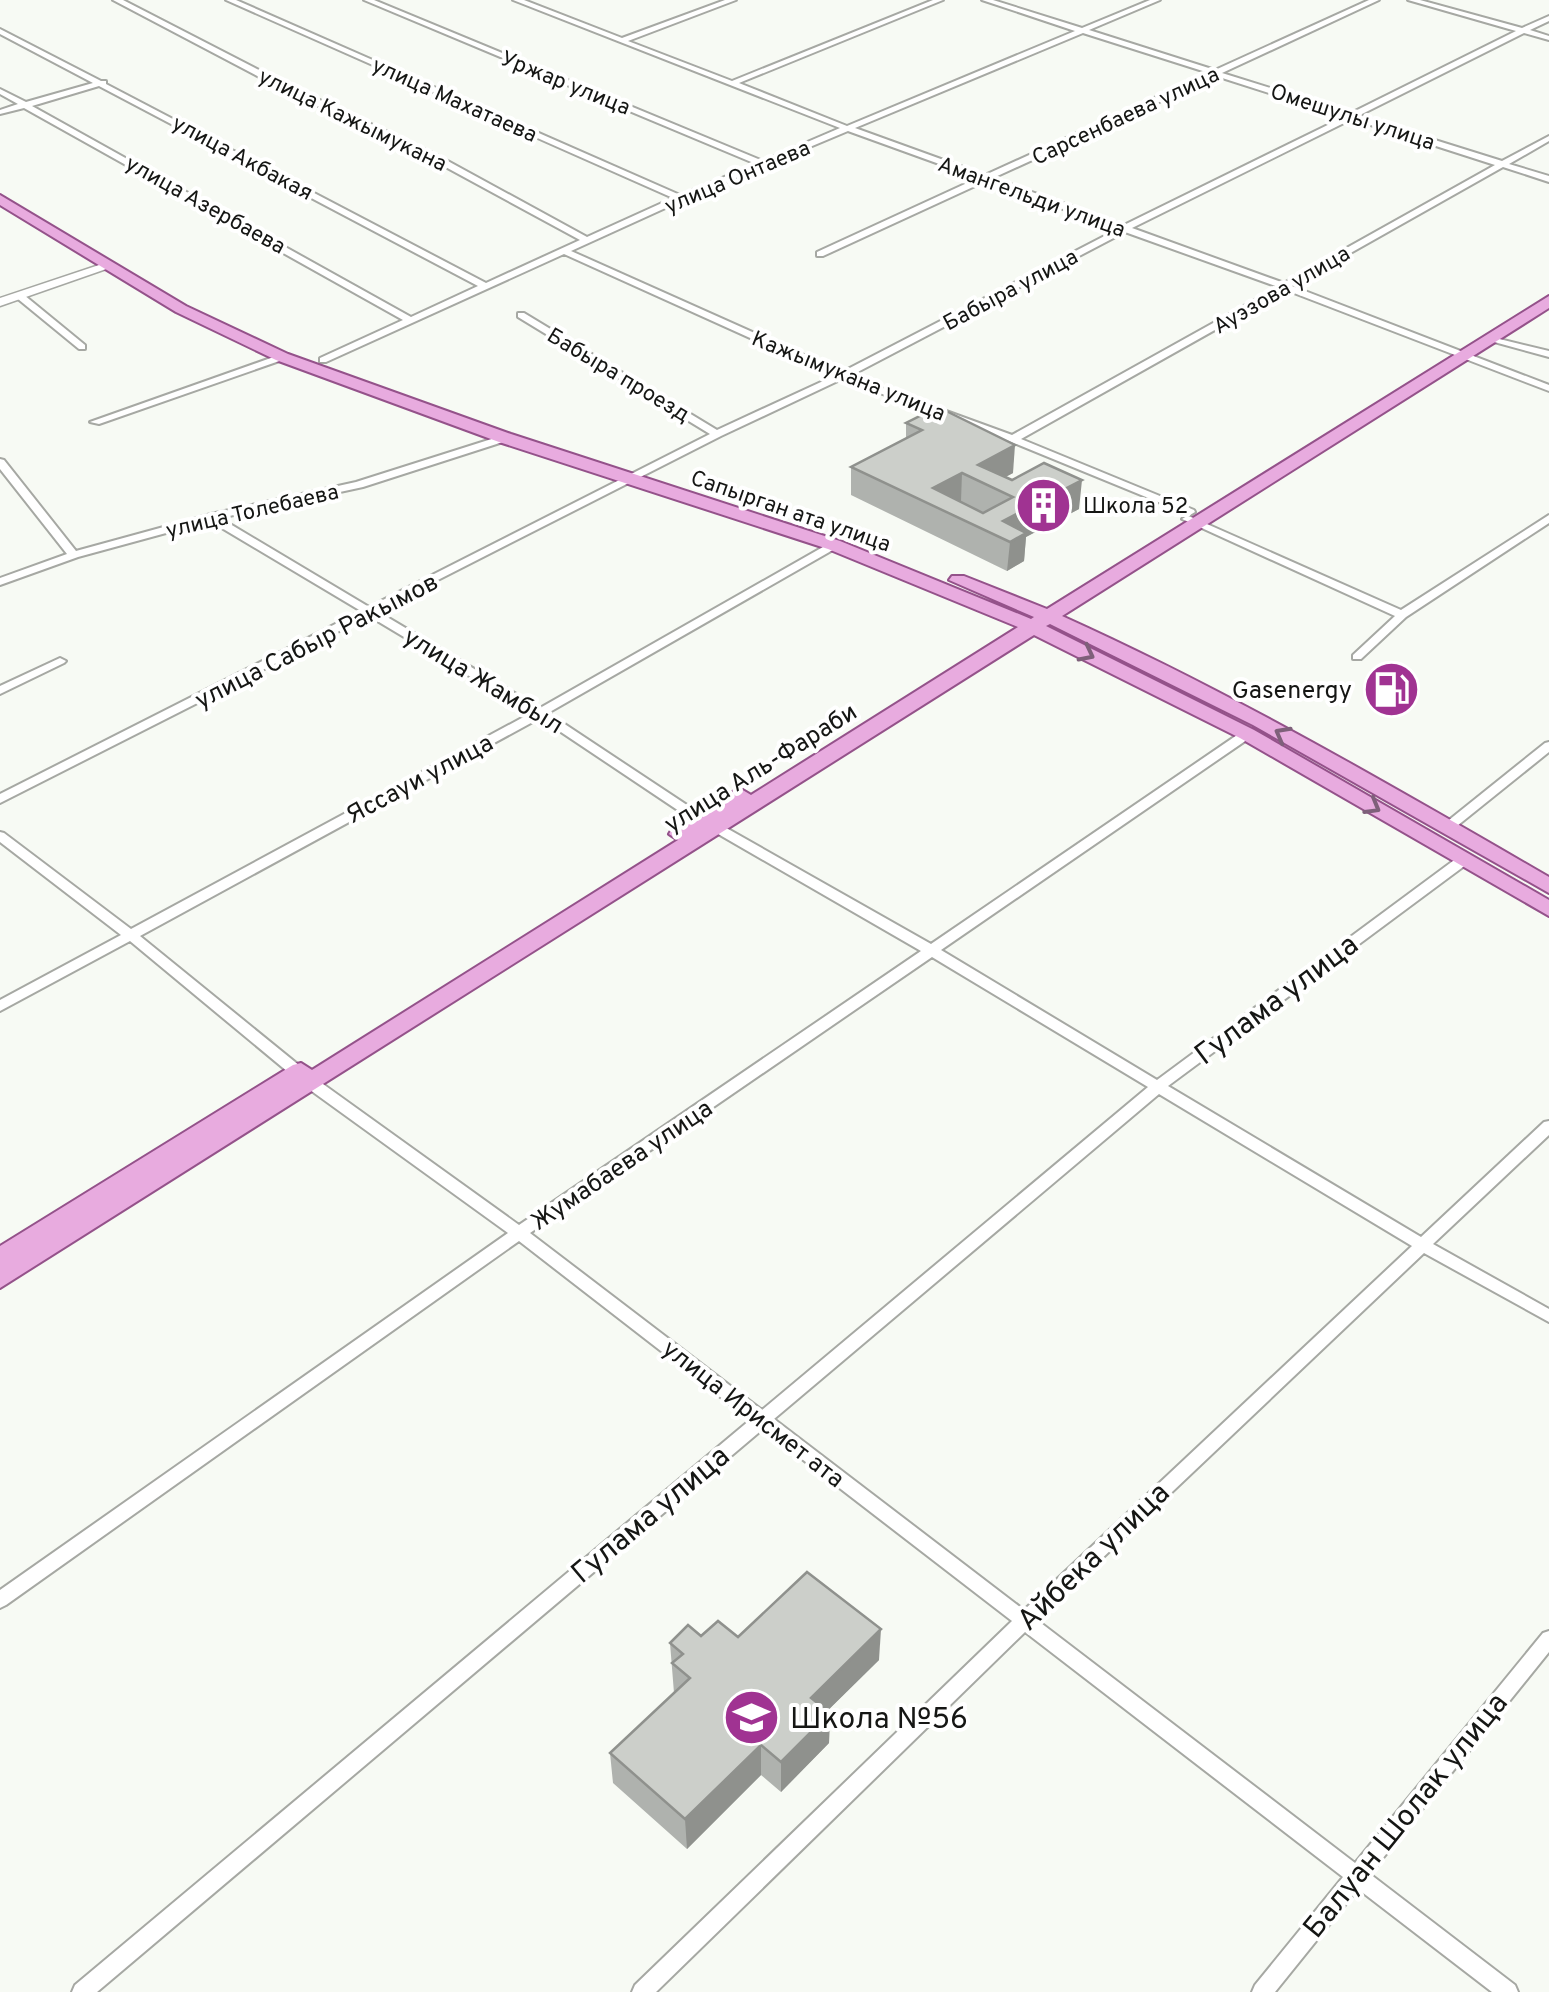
<svg xmlns="http://www.w3.org/2000/svg" width="1549" height="1992" font-family="Overpass,sans-serif">
<style>
.lines{fill:none;stroke-linecap:round;stroke-linejoin:round}
.minor-casing{stroke:#a6a8a3;stroke-width:4}
.tertiary-casing{stroke:#a6a8a3;stroke-width:3}
.primary-casing{stroke:#94528a;stroke-width:4}
.minor{fill:#fff;fill-rule:evenodd}
.tertiary{fill:#fff;fill-rule:evenodd}
.primary{fill:#e8abdf;fill-rule:evenodd}
.wall{fill:#afb2ae}
.shaded-wall{fill:#8f918d}
.building{fill:#cccfca;stroke:#8f918d;stroke-width:2.5;fill-rule:evenodd}
.oneway{stroke:#7e607a}
.labels{text-anchor:middle;stroke-width:8;stroke-linejoin:round;paint-order:stroke}
.far-street-label{font-size:22px;fill:#151614;stroke:#fff}
.far-poi-label{font-size:22px;fill:#151614;stroke:#fff;text-anchor:start}
.street-label{font-size:25px;fill:#151614;stroke:#fff}
.poi-label{font-size:25px;fill:#151614;stroke:#fff;text-anchor:end}
.near-street-label{font-size:30px;fill:#151614;stroke:#fff}
.near-poi-label{font-size:30px;fill:#151614;stroke:#fff;text-anchor:start}
</style>
<rect width="100%" height="100%" fill="#f7faf4"/>
<g class="lines">
<defs>
<g id="minor">
<path d="M113,0H123L292,87L435,154L587,237L673,198L226,0H236L680,195L756,164L364,0H374L763,161L840,128L513,0H524L622,38L725,0H736L628,41L732,81L933,0H943L739,83L847,126L1075,31L982,0H993L1082,28L1150,0H1160L1089,30L1215,70L1369,0H1379L1222,73L1351,113L1516,31L1408,0H1420L1522,28L1549,16V21L1530,30L1549,36V40L1524,33L1358,116L1502,161L1549,136V141L1509,164L1549,176V182L1503,167L1292,286L1549,385V391L1286,290L1021,439L1194,510L1195,512L1190,515L1009,441L842,379L721,436L377,611L540,708L830,543H838V547L548,713L705,817L707,820L705,823H697L540,718L140,936L316,1079L519,1225L921,951L713,831L711,828L713,825H721L931,944L1243,731H1251L1253,734L1251,737L941,950L1157,1080L1457,858H1467L1468,861L1467,864L1168,1086L1421,1237L1544,1122L1549,1121V1135L1433,1244L1549,1309V1322L1424,1253L1037,1620L1355,1863L1543,1633L1549,1631V1652L1370,1874L1515,1985L1518,1992H1492L1358,1889L1275,1992H1252L1255,1985L1343,1877L1025,1632L656,1992H632L635,1985L1012,1621L763,1429L97,1992H72L75,1985L750,1420L519,1241L6,1605L0,1608V1590L508,1233L306,1087L130,941L0,1011V1000L121,935L0,842V832L4,833L131,929L531,713L369,616L0,803V794L361,611L210,521L78,557L0,585V578L67,554L0,469V459L4,460L76,551L211,514L356,482L501,436H509V440L363,487L220,518L369,607L710,434L518,317V313H524L717,430L834,376L564,254L326,362H320V358L403,320L24,108L0,114V110L18,104L0,94V89L26,102L93,83L0,34V29L101,81H106V84L486,283L580,240L429,158L286,91ZM1083,33L1209,73L985,175L855,128ZM1216,76L1344,117L1124,225L993,178ZM99,86L478,286L411,317L32,106ZM1352,119L1495,165L1284,283L1132,228ZM848,131L978,178L817,252V256H823L986,181L1118,229L842,372L571,251L683,200ZM1125,232L1278,287L1012,435L850,376ZM932,957L1148,1087L762,1410L530,1233ZM1159,1094L1412,1246L1024,1610L774,1419Z"/>
<path d="M18,295H24L85,345V349H79L18,299Z"/>
<path d="M1487,336L1549,351V357L1487,340Z"/>
<path d="M282,354L287,357L285,359L99,424L90,422Z"/>
<path d="M1549,515V523L1406,617L1361,659H1353V655L1395,616L1182,519L1187,516L1191,517L1401,610Z"/>
<path d="M60,658L66,661L64,663L0,694V686Z"/>
<path d="M1549,742V752L1452,830H1444L1442,827L1444,824L1545,743Z"/>
</g>
<path id="tertiary" d="M105,263L111,266L109,268L0,306V298Z"/>
<path id="primary" d="M0,195L186,306L288,354L511,434L840,541L1031,619L1034,617L949,580L952,576H964L1047,609L1549,296V308L1062,616C1231,692 1390,785 1549,877V893L1253,725L1050,624L1046,626L1254,730L1549,900V916L1240,738L1034,635L0,1288V1246L293,1065L301,1063L312,1070L678,840L669,834L672,829L734,791L741,789L751,795L1018,627L828,549L499,442L276,360L176,312L0,205Z"/>
</defs>
<use href="#minor" class="minor-casing"/>
<use href="#tertiary" class="tertiary-casing"/>
<use href="#primary" class="primary-casing"/>
<use href="#minor" class="minor"/>
<use href="#tertiary" class="tertiary"/>
<use href="#primary" class="primary"/>
</g>
<g class="wall">
<path d="M906,423L1013,473L1005,477L1079,509L1026,537L1024,561L1007,571L851,495V467L906,439Z"/>
<path d="M701,1636L738,1637L879,1660L827,1711L830,1713L829,1743L781,1792L761,1775L687,1849L613,1783L610,1753L674,1693L670,1643Z"/>
</g>
<g class="shaded-wall">
<path d="M1015,445L1013,473L989,486L978,465Z"/>
<path d="M962,473L961,501L943,510L933,488Z"/>
<path d="M1082,480L1079,509L1026,537L1024,561L1007,571L1010,542L1003,521Z"/>
<path d="M881,1629L879,1660L810,1728L811,1698Z"/>
<path d="M830,1713L829,1743L781,1792V1762Z"/>
<path d="M761,1745V1775L687,1849L685,1819Z"/>
</g>
<g class="building">
<path d="M938,407L1015,445L978,465L1012,480L1044,463L1082,480L1003,521L1026,533L1010,542L851,467L922,430L906,423ZM962,473L1013,497L983,513L933,488Z"/>
<path d="M807,1572L881,1629L811,1698L830,1713L781,1762L761,1745L685,1819L610,1753L690,1678L672,1663L683,1654L670,1643L688,1625L701,1636L718,1621L738,1637Z"/>
</g>
<defs><path id="oneway-chevron" d="M-2-3.5L2.5 0L-2 3.5" fill="none" stroke-width="1.6" stroke-linecap="round" stroke-linejoin="round" transform="scale(2.5)"/></defs>
<g class="oneway">
<use href="#oneway-chevron" transform="translate(1087 654) rotate(27)"/>
<use href="#oneway-chevron" transform="translate(1282 734) rotate(-151)"/>
<use href="#oneway-chevron" transform="translate(1373 807) rotate(30)"/>
</g>
<defs>
<symbol id="building-disc" viewBox="-11 -11 22 22"><circle r="9.5" fill="#a03392" stroke="#fff"/><path d="M-4-6H4V6H1V3H-1V6H-4ZM-2.5-4.3h1.7v1.8h-1.7ZM.8-4.3h1.7v1.8H.8ZM-2.5-1h1.7V.8h-1.7ZM.8-1h1.7V.8H.8Z" fill="#fff"/></symbol>
<symbol id="fuel-disc" viewBox="-11 -11 22 22"><circle r="9.5" fill="#a03392" stroke="#fff"/><path d="M-5.5-6h7V0h2V4h1.3V-2.5L3-4.5l.8-.8L6-3V5H2.5V1h-1V6h-7ZM-4.2-4.7v3.2H.2V-4.7Z" fill="#fff"/></symbol>
<symbol id="school-disc" viewBox="-11 -11 22 22"><circle r="9.5" fill="#a03392" stroke="#fff"/><path d="M0-5L7-2L0 1L-7-2ZM-4 1L0 2.5L4 1V4Q0 6-4 4Z" fill="#fff"/></symbol>
</defs>
<g fill-rule="evenodd">
<use href="#building-disc" x="1012" y="474" width="63" height="63"/>
<use href="#fuel-disc" x="1360" y="658" width="63" height="63"/>
<use href="#school-disc" x="720" y="1686" width="63" height="63"/>
</g>
<g class="labels">
<g class="far-street-label">
<text transform="translate(566 82) rotate(22)" y="8">Уржар улица</text>
<text transform="translate(455 99) rotate(24)" y="8">улица Махатаева</text>
<text transform="translate(1125 115) rotate(-25)" y="8">Сарсенбаева улица</text>
<text transform="translate(1353 116) rotate(18)" y="8">Омешулы улица</text>
<text transform="translate(353 119) rotate(26)" y="8">улица Кажымукана</text>
<text transform="translate(243 157) rotate(28)" y="8">улица Акбакая</text>
<text transform="translate(737 176) rotate(-23)" y="8">улица Онтаева</text>
<text transform="translate(1032 196) rotate(20)" y="8">Амангельди улица</text>
<text transform="translate(206 204) rotate(29)" y="8">улица Азербаева</text>
<text transform="translate(1010 289) rotate(-28)" y="8">Бабыра улица</text>
<text transform="translate(1281 289) rotate(-30)" y="8">Ауэзова улица</text>
<text transform="translate(619 374) rotate(31)" y="8">Бабыра проезд</text>
<text transform="translate(849 375) rotate(22)" y="8">Кажымукана улица</text>
<text transform="translate(252 510) rotate(-13)" y="8">улица Толебаева</text>
<text transform="translate(791 510) rotate(19)" y="8">Сапырган ата улица</text>
</g>
<g class="far-poi-label">
<text x="1083" y="513">Школа 52</text>
</g>
<g class="street-label">
<text transform="translate(316 640) rotate(-27)" y="9">улица Сабыр Ракымов</text>
<text transform="translate(484 680) rotate(31)" y="9">улица Жамбыл</text>
<text transform="translate(760 767) rotate(-32)" y="9">улица Аль-Фараби</text>
<text transform="translate(419 778) rotate(-28)" y="9">Яссауи улица</text>
<text transform="translate(621 1164) rotate(-34)" y="9">Жумабаева улица</text>
<text transform="translate(754 1413) rotate(38)" y="9">улица Ирисмет ата</text>
</g>
<g class="poi-label">
<text x="1352" y="698">Gasenergy</text>
</g>
<g class="near-street-label">
<text transform="translate(1276 999) rotate(-37)" y="10">Гулама улица</text>
<text transform="translate(650 1514) rotate(-40)" y="10">Гулама улица</text>
<text transform="translate(1093 1556) rotate(-44)" y="10">Айбека улица</text>
<text transform="translate(1405 1815) rotate(-51)" y="10">Балуан Шолак улица</text>
</g>
<g class="near-poi-label">
<text x="790" y="1728">Школа №56</text>
</g>
</g>
</svg>
